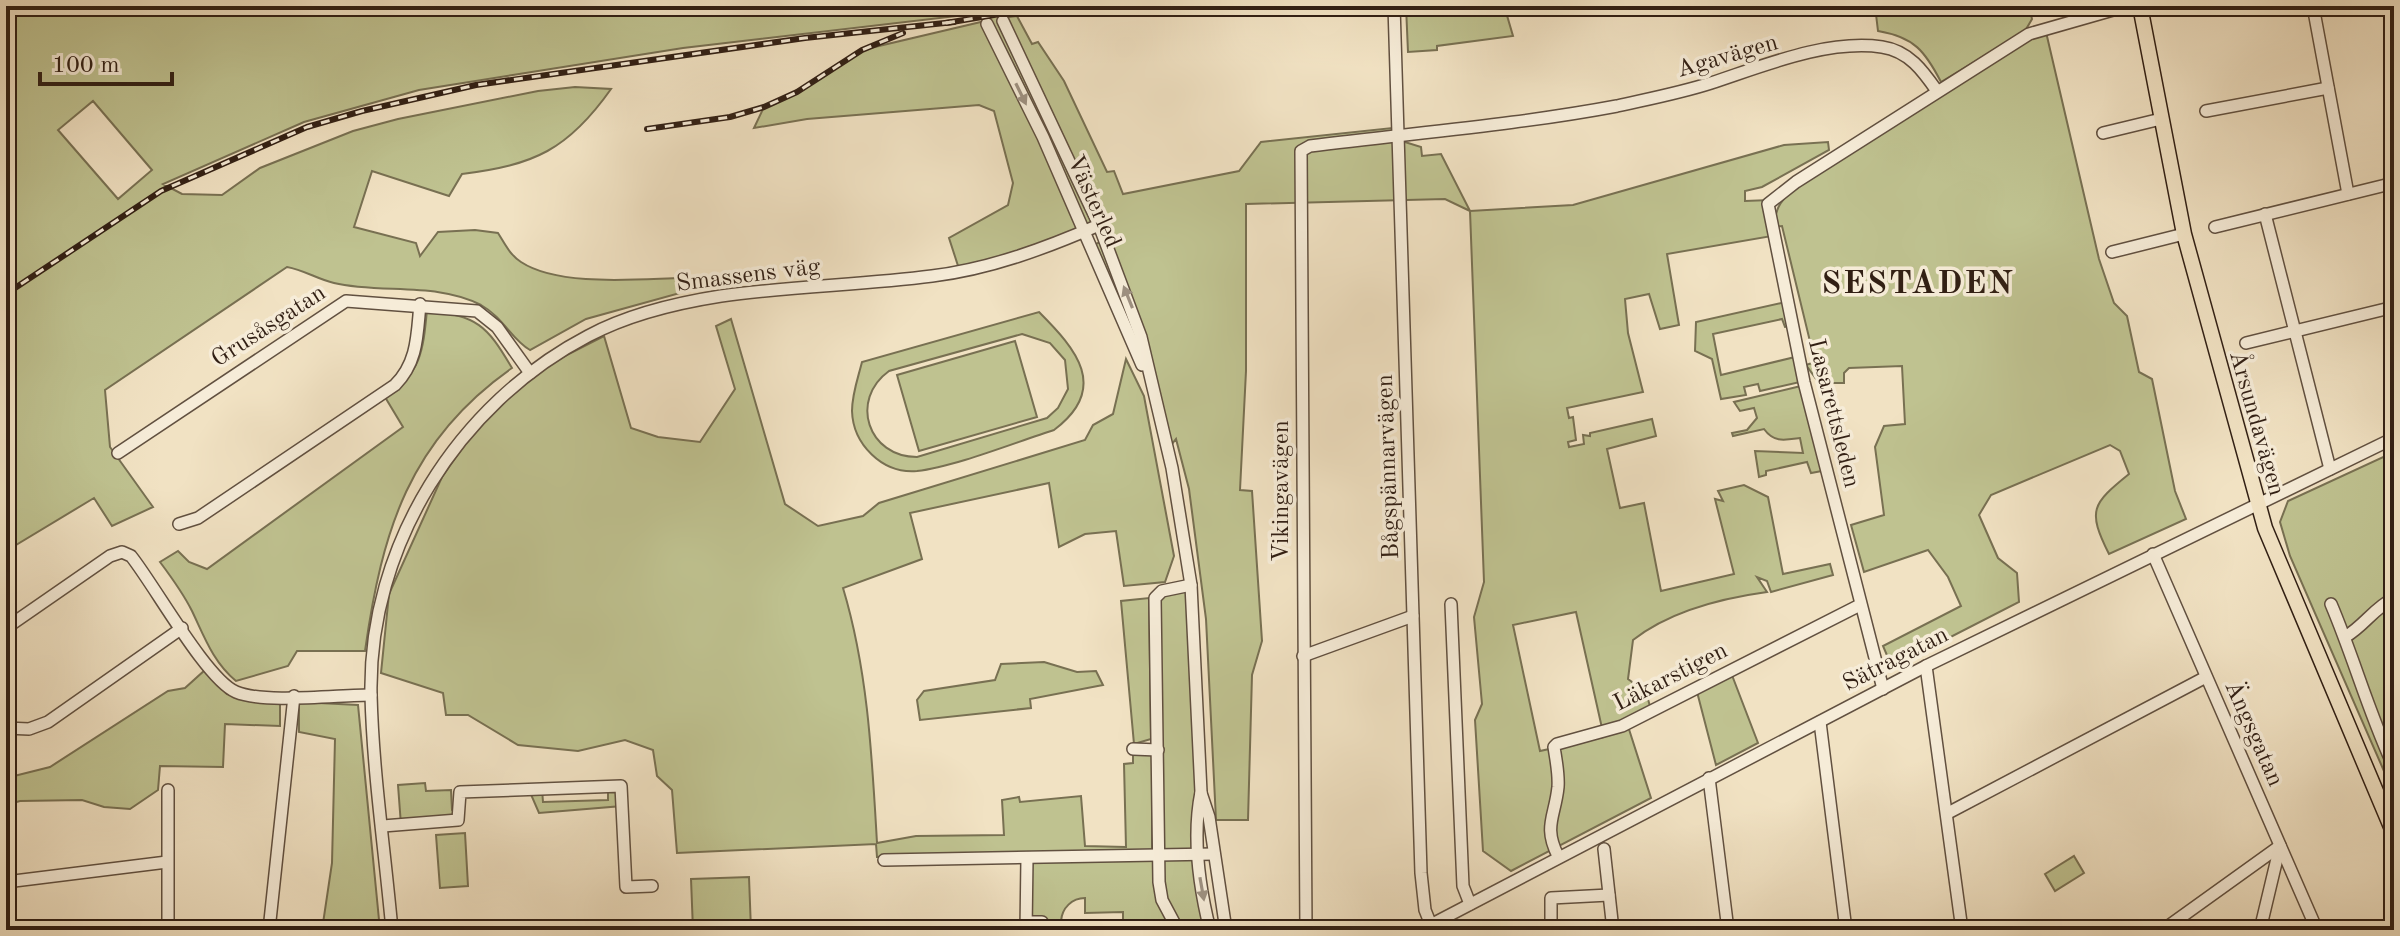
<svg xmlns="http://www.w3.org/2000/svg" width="2400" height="936" font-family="'Old Standard TT',serif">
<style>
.green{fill:#bfc290;stroke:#787052;stroke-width:2;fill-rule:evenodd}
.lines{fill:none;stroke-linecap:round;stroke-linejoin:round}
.minor-tunnel{stroke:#cbbba0;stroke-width:11;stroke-dasharray:11 5.5;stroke-linecap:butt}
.minor-casing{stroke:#615040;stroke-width:14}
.major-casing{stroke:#311f14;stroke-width:17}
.minor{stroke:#f6ecd8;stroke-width:11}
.major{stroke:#f1e2c3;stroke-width:14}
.rail-casing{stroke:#311f14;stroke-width:6}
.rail{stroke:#f6ecd8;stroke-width:3;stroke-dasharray:9;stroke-linecap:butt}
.oneway{fill:#9d9080}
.labels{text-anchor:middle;stroke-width:7;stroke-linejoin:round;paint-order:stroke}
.street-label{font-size:24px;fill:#311f14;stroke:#f6ecd8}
.district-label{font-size:32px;font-weight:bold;letter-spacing:2px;fill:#311f14;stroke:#f6ecd8}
</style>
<rect width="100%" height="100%" fill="#f1e2c3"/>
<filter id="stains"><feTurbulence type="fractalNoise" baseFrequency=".0025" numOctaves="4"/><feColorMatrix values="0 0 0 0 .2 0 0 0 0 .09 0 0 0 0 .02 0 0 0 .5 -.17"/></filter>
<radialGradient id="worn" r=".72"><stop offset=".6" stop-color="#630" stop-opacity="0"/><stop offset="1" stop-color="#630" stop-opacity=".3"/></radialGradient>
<g class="green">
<path d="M6,6H996L1002,18L1017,16L1032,44L1038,42L1064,81L1107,172L1114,171L1123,194L1239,171L1261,142L1392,128V138L1421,147L1422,156L1441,154L1470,211L1573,205L1784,145L1828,142L1829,150L1762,187L1745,191V201L1770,200L1772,236L1667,254L1679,325L1660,329L1649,294L1625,299L1628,333L1643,392L1567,408L1569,418L1573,417L1576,440L1568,442L1569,447L1584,444L1583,435L1590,436V433L1652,419L1656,436L1607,449L1620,508L1644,503L1661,591L1734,574L1715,499L1723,501L1718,491L1744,485L1768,497L1783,574L1830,564L1833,575L1771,592L1767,581L1757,577L1767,592C1723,598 1670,611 1633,640L1628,679L1646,692L1651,710L1627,723L1651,798L1511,871L1483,851L1475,720L1482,704L1474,617L1484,582L1470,211L1445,199L1246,204V371L1240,490L1252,491L1262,641L1252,675L1248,820H1216L1206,619L1189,489L1176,439L1168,449L1156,399L1091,246L1105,240L1099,225L960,272L949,238L1008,205L1013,183L994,111L979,105L807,119L754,128L764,107L797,92L862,50L985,21L982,13L683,48L419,90L304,122L163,184L182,194L222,195L260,168L353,131L398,119L538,91L575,87L611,89C568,150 534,165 462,174L449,196L372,171L354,227L416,243L420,256L438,232L475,230L498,233C505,244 510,255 521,262C559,287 638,279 682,278L680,293L586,319L530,350C511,339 504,318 481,305C438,282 380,294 334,283C317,279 304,270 287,267L105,390L110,447L153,507L112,526L94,498L6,551ZM93,101L152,170L118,199L58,130ZM1576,612L1604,737L1540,751L1513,625Z"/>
<path d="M1406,6H1537L1538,7L1506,12L1513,36L1437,46V50L1408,52Z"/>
<path d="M1875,6H2029L2032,19L2025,31L1941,82C1925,51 1914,37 1878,31Z"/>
<path d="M2046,32L2099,259L2114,303L2127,316L2139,372L2152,379L2175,491L2186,519L2109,554C2087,510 2092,504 2129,474L2120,451L2110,445L1991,495L1979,515L1998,558L2017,573L2019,602L1892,667L1883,646L1961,606L1948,577L1928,550L1864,572L1851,525L1884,515L1875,447L1884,426L1905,424L1902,366L1849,368L1844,373V383H1819L1806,365L1815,362L1782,226L1775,227C1774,204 1785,197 1802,183L1991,59Z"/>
<path d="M1786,302L1791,326L1785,327L1782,319L1713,334L1721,375L1795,357L1800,382L1760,391L1758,384L1744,387L1746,395L1721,399L1712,359L1695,351L1696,322Z"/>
<path d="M427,310C478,317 486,324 512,368C409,440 382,531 365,651H297L288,666L236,681C213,662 204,636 192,611C183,593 172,578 160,562L178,551L189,562L207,569L403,427L385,397C421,373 423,352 427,310Z"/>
<path d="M1039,312C1076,349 1110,388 1054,430C1016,442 954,467 917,471C882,474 853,444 852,411C852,394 858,378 862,362ZM1022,334L1050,343L1065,360L1068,389L1058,408L1047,418L917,457C868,457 849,400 889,371Z"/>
<path d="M731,319L785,504L818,526L863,516L879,503L1085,440L1093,425L1113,414L1126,359L1144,396L1174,556L1165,582L1124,586L1116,531L1085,534L1059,547L1049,483L910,513L922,559L843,588C868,671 872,757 877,843L916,836L1004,835L1002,800L1019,797L1020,802L1081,796L1085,846L1126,847L1124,764L1133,763V749L1152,750V850L877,857L876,844L677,853L672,790L657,776L653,750L625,740L578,751L518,745L468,715H446L443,693L381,673L389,594L442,477L472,434L512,395L551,363L604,336L631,428L658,437L700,442L735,389L716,326Z"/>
<path d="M1015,341L1037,417L919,451L897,375Z"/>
<path d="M1801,386L1822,471L1811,473L1807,462L1766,471V475L1759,477L1755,451L1803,453L1800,438C1785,440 1774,443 1764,429L1733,436L1732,433L1747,430L1757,418L1754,408L1740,411L1734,402Z"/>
<path d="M2394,452V794L2290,556L2280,522L2288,501Z"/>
<path d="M1191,585L1195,616L1196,817L1210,930H1178L1165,907L1156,595Z"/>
<path d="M1149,598L1151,739L1134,744L1121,601Z"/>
<path d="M1044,662L1077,672L1096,671L1103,685L1030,699L1031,708L920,720L917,700L924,691L995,680L1001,664Z"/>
<path d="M205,670L227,694L280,704V726L225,724L223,767L160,766L158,790L130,809L104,807L82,800L20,801L6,805V778L50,767L168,691L185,688Z"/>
<path d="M1730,670L1758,743L1716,765L1696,688Z"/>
<path d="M299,702L358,705L380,930H322L332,863L335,739L299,732Z"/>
<path d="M425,783L426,791L451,790L452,810L459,811L458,820L401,825L398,785Z"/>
<path d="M608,786L622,798V806L539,813L529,790L542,789L543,802L608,800Z"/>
<path d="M465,833L468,886L440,888L436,835Z"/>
<path d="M1155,855L1173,930H1123V912L1085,913V898C1072,898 1062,908 1061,921L1042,922L1045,928L1065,927L1066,921H1077V930H1026L1027,858Z"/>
<path d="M2074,856L2084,873L2055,891L2045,874Z"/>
<path d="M749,877L751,930H693L691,879Z"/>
</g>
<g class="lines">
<path class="minor-tunnel" d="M996,6L1003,21"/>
<defs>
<g id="minor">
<path d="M979,6L980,8"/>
<path d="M1394,6L1421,873L1425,910L1433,930"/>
<path d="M2313,6L2348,194"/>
<path d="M6,7L10,6"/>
<path d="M1003,21L1099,225L1141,337L1172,468L1191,585L1201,792C1192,837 1199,886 1210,930"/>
<path d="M987,24L1043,137L1142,365"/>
<path d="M2206,111L2328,88"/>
<path d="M2103,133L2161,119"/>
<path d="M2265,214L2330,469"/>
<path d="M2215,227L2394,183"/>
<path d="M2112,252L2184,234"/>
<path d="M2246,343L2394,307"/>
<path d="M118,453L346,301L477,311L497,327L530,373"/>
<path d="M179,524L198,518L395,385C418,362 417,334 420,304"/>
<path d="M2153,554L2317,930"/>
<path d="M1451,604L1463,886L1470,904"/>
<path d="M2331,604C2354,658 2369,714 2394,767"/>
<path d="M6,628L110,556L122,552L131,556C155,586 206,679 236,692C265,704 338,695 371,695"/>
<path d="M2345,637C2364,626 2374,608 2394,598"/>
<path d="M1303,656L1413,616"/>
<path d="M1926,666L1962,930"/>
<path d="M1883,689L1804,382L1768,204L1796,182L2029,34L2127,6"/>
<path d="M1820,722L1846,930"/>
<path d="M6,728L29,729L48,722L182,628"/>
<path d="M1133,749L1158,750"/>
<path d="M1709,778L1728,930"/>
<path d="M168,790V930"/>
<path d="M1201,793L1209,817L1226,930"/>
<path d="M2378,798L2394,791"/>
<path d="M1948,813L2206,677"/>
<path d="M383,826L458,820L460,792L621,786L626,887L652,886"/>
<path d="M1604,849L1613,930"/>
<path d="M1558,856C1543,826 1555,817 1558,787C1559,774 1556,760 1554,747L1557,744L1622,726L1860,605"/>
<path d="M884,860L1214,854"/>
<path d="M6,882L167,862"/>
<path d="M1026,922H1042"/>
<path d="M269,930L294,696"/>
<path d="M392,930C385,852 373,773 371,695C368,546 458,404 588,336C629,314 676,303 721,296C791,286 862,285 932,276C990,269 1046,248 1099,225"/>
<path d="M1026,930L1027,858"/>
<path d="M1178,930L1162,900L1159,882L1155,598L1162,591L1191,585"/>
<path d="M1306,930L1301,151L1310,146C1412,133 1516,125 1617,106C1648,99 1680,93 1711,83C1763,66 1827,39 1882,47C1909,51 1923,71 1937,91"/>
<path d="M1421,930L1926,666L2394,438"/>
<path d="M1551,930V898L1609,895"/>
<path d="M2163,930L2280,846"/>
<path d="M2260,930L2280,846"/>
</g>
<path id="major" d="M2140,6L2184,234L2265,528L2394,834"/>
</defs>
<use href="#minor" class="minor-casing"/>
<use href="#major" class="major-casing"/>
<use href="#minor" class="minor"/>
<use href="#major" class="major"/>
<defs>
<g id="rail">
<path d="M946,23L1048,6"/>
<path d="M647,129L730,117L764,107L797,92L862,50L903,33"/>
<path d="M6,294L161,191L307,127L362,111L476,85L805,38L954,22"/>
</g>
</defs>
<use href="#rail" class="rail-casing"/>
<use href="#rail" class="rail"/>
</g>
<defs><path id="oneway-solid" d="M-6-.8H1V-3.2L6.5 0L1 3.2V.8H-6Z" transform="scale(2)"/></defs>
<g class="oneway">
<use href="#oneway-solid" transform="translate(1021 94) rotate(64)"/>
<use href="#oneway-solid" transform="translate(1128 297) rotate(-112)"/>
<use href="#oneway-solid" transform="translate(1202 889) rotate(80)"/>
</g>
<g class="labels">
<g class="street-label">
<text transform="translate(1727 55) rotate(-16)" y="8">Agavägen</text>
<text transform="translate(1095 201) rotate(66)" y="8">Västerled</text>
<text transform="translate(748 274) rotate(-7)" y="8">Smassens väg</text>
<text transform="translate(268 325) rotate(-33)" y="8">Grusåsgatan</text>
<text transform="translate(1835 413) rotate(76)" y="8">Lasarettsleden</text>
<text transform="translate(2258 423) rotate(74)" y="8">Årsundavägen</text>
<text transform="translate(1387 467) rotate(-92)" y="8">Bågspännarvägen</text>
<text transform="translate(1280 491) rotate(-90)" y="8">Vikingavägen</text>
<text transform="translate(1895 658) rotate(-27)" y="8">Sätragatan</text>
<text transform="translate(1670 676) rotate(-27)" y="8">Läkarstigen</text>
<text transform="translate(2255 733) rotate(66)" y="8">Ängsgatan</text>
</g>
<g class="district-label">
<text x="1918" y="293">SESTADEN</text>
</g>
</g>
<rect width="2400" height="936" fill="none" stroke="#f1e2c3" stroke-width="32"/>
<rect x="8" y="8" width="2384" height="920" fill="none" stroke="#311f14" stroke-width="4"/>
<rect x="16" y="16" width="2368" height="904" fill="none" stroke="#311f14" stroke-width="2"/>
<path d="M40 72v12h132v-12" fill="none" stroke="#311f14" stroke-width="4"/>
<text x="52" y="72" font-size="24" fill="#311f14" stroke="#f6ecd8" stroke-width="6" paint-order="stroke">100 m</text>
<rect width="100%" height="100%" filter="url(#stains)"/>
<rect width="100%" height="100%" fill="url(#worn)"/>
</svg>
